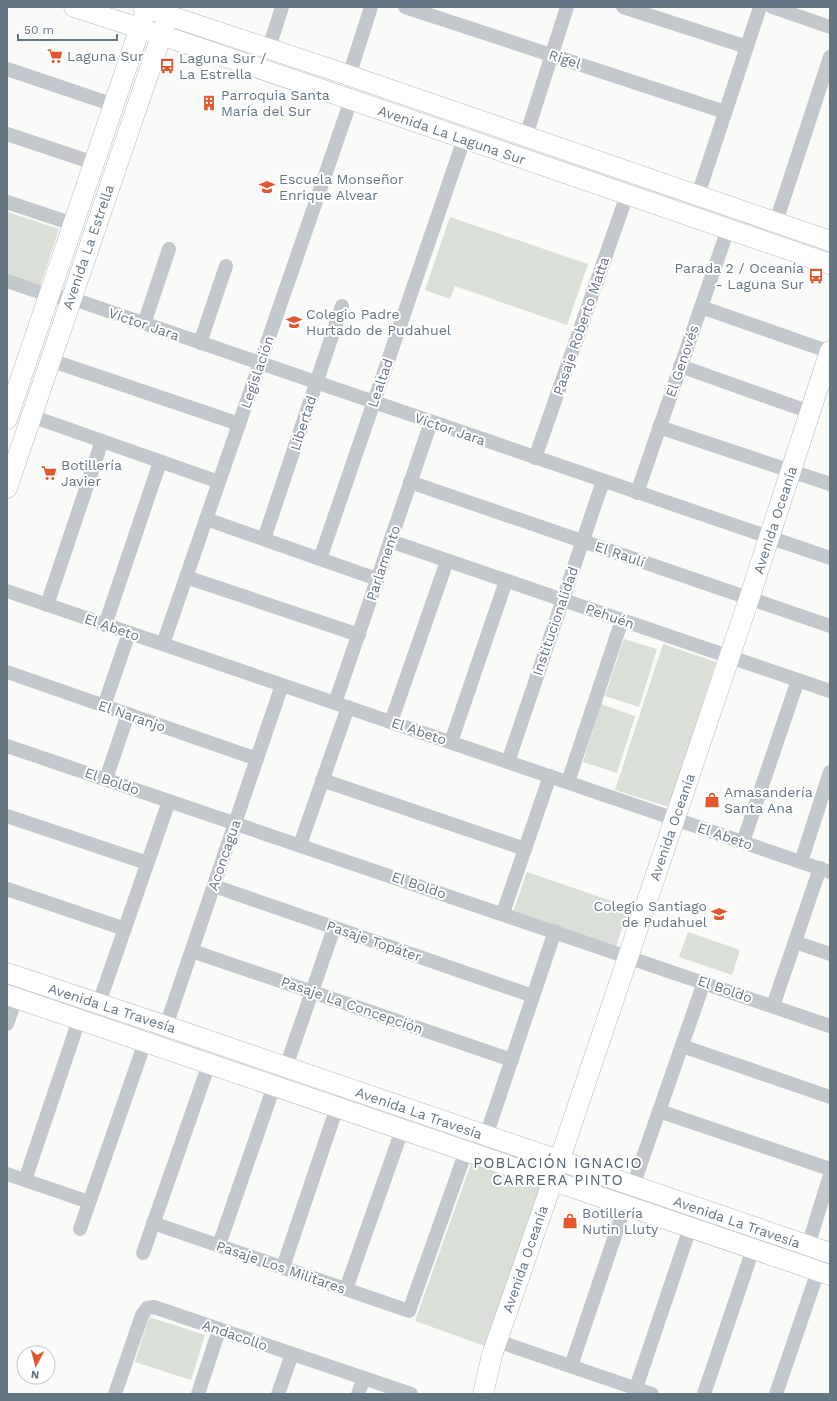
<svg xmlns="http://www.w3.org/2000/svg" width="837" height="1401" font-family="'Work Sans',sans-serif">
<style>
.green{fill:#dadfd7}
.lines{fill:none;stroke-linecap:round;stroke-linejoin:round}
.secondary-casing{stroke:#b3babf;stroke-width:21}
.street{stroke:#c3c8cc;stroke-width:14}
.secondary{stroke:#fff;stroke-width:20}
.labels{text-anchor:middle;stroke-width:4;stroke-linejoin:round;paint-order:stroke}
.poi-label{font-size:14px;fill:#657683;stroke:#fff;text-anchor:start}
.street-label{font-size:14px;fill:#657683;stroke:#fff}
.neighbourhood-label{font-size:15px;letter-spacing:1px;fill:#57646e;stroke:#fff}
</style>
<rect width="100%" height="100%" fill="#fafaf8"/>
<g class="green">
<path d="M7,212L59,229L40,286L7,275Z"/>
<path d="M450,217L588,264L567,325L455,286L450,299L425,290Z"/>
<path d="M624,639L657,649L639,707L605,696Z"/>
<path d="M663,644L716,662L669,807L615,790Z"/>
<path d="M601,704L635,716L617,773L583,762Z"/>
<path d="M527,872L629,907L616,947L513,912Z"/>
<path d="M688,932L740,950L732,975L679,957Z"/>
<path d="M472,1161L542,1188L485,1346L415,1321Z"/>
<path d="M149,1317L205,1335L191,1380L135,1362Z"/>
</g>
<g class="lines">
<defs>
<g id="secondary">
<path d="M74,7L161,35L329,92L830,264"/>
<path d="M143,7L336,71L830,241"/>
<path d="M7,419L144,16"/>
<path d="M7,488L166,22"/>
<path d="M7,973L166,1026L830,1253"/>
<path d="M7,995L830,1275"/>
<path d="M483,1394L492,1355L545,1203L749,599L830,351"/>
</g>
</defs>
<use href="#secondary" class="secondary-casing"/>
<g class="street">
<path d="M405,7L725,112"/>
<path d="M623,7L747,47"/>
<path d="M772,7L830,27"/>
<path d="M269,48L282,7"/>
<path d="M7,69L114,105"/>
<path d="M349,76L371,7"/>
<path d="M7,134L94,163"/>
<path d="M526,136L567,7"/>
<path d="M698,195L760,7"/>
<path d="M7,202L73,224"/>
<path d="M776,222L830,57"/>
<path d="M7,281L39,292L82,302L830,558"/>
<path d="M701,307L830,352"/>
<path d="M144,324L169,249"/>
<path d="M200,343L226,266"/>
<path d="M50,360L239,424"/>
<path d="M680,366L810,412"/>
<path d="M31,416L219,482"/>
<path d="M659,427L830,484"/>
<path d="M535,458L627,195"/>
<path d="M410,482L830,626"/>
<path d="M637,493L728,229"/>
<path d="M206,519L377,579"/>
<path d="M264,539L342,306"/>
<path d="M390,541L830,691"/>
<path d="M320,559L464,139"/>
<path d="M186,577L359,635"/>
<path d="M7,591L830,872"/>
<path d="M47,605L102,441"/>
<path d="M105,625L160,462"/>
<path d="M163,644L351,100"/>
<path d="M7,672L257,759"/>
<path d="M335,703L431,422"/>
<path d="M104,706L129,633"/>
<path d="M391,722L447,561"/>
<path d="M451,742L506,581"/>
<path d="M7,746L830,1026"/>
<path d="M508,762L603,481"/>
<path d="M106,779L128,714"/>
<path d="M322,780L525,849"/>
<path d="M568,782L622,620"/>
<path d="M7,816L147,863"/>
<path d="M743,842L798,680"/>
<path d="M300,845L348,707"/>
<path d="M801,862L830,772"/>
<path d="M214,886L533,996"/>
<path d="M7,889L125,929"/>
<path d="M503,913L550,776"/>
<path d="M795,942L830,954"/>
<path d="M192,951L512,1060"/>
<path d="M99,1003L169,801"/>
<path d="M773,1006L820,868"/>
<path d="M7,1024L16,998"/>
<path d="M166,1026L282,685"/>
<path d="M682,1046L830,1097"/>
<path d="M286,1067L334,928"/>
<path d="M659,1111L830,1169"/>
<path d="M486,1136L555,931"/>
<path d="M7,1174L89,1202"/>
<path d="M25,1180L79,1020"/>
<path d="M633,1186L704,982"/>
<path d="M153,1223L409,1311L466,1151"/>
<path d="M80,1229L145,1042"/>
<path d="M219,1245L274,1086"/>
<path d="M808,1246L830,1175"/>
<path d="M143,1253L209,1064"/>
<path d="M283,1267L337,1107"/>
<path d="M346,1289L402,1130"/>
<path d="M497,1341L652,1394"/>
<path d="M571,1366L625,1206"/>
<path d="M636,1388L690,1228"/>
<path d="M115,1394L142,1315L147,1308L154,1307L411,1394"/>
<path d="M198,1394L219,1330"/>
<path d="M278,1394L292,1354"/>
<path d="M358,1394L364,1378"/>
<path d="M704,1394L753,1249"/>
<path d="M776,1394L818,1271"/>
</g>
<use href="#secondary" class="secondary"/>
</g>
<defs>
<symbol id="supermarket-bare" viewBox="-9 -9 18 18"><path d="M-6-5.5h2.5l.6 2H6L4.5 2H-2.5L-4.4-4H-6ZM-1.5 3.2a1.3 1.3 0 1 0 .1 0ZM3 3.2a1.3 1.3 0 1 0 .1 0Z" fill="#e4572e" stroke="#fff" stroke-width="2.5" paint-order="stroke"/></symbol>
<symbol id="bus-bare" viewBox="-9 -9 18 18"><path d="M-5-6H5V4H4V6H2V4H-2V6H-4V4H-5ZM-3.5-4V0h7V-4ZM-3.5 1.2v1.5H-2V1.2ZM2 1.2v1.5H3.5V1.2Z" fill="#e4572e" stroke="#fff" stroke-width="2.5" paint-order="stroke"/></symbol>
<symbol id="building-bare" viewBox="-9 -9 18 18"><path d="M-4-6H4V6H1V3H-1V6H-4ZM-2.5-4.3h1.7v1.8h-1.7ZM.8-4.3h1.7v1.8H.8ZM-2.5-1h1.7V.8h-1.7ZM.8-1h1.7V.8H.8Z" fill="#e4572e" stroke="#fff" stroke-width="2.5" paint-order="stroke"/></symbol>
<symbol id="school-bare" viewBox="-9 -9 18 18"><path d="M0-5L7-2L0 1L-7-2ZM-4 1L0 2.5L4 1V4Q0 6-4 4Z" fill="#e4572e" stroke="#fff" stroke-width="2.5" paint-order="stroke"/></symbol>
<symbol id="shop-bare" viewBox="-9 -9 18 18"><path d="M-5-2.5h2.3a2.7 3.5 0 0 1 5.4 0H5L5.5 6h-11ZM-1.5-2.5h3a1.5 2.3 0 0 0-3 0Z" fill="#e4572e" stroke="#fff" stroke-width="2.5" paint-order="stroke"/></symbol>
</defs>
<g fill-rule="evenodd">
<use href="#supermarket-bare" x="44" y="45" width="22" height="22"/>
<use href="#bus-bare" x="156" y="55" width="22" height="22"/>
<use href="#building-bare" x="198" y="92" width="22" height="22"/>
<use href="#school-bare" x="256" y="176" width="22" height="22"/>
<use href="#bus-bare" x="805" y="265" width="22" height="22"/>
<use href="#school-bare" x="283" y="311" width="22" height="22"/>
<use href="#supermarket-bare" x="38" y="462" width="22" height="22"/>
<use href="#shop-bare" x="701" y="789" width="22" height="22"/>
<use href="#school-bare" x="708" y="903" width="22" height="22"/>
<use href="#shop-bare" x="559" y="1210" width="22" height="22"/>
</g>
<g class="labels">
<g class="poi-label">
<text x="67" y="61">Laguna Sur</text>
<text x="179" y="63">Laguna Sur /<tspan x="179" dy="16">La Estrella</tspan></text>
<text x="221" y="100">Parroquia Santa<tspan x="221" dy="16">María del Sur</tspan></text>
<text x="279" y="184">Escuela Monseñor<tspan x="279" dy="16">Enrique Alvear</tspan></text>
<text x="804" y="273" text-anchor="end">Parada 2 / Oceanía<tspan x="804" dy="16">- Laguna Sur</tspan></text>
<text x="306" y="319">Colegio Padre<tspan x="306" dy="16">Hurtado de Pudahuel</tspan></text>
<text x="61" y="470">Botillería<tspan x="61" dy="16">Javier</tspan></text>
<text x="724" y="797">Amasandería<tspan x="724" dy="16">Santa Ana</tspan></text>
<text x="707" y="911" text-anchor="end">Colegio Santiago<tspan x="707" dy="16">de Pudahuel</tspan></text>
<text x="582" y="1218">Botillería<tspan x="582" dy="16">Nutin Lluty</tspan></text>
</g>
<g class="street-label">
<text transform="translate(565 59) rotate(18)" y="5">Rigel</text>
<text transform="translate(452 135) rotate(19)" y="5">Avenida La Laguna Sur</text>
<text transform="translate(88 247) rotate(-71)" y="5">Avenida La Estrella</text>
<text transform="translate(144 324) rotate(19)" y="5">Víctor Jara</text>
<text transform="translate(581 326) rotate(-71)" y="5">Pasaje Roberto Matta</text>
<text transform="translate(682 361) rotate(-71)" y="5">El Genovés</text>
<text transform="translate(257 372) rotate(-71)" y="5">Legislación</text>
<text transform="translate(380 383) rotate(-71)" y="5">Lealtad</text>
<text transform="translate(303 423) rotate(-72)" y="5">Libertad</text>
<text transform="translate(450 429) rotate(19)" y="5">Víctor Jara</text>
<text transform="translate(775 520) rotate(-72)" y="5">Avenida Oceanía</text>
<text transform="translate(620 554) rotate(19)" y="5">El Raulí</text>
<text transform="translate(383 563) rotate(-71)" y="5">Parlamento</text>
<text transform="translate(610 616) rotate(19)" y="5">Pehuén</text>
<text transform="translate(555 621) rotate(-71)" y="5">Institucionalidad</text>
<text transform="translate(112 627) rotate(19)" y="5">El Abeto</text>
<text transform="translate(132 716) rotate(19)" y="5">El Naranjo</text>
<text transform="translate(419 731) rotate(19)" y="5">El Abeto</text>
<text transform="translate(112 781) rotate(19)" y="5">El Boldo</text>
<text transform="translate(672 827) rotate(-71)" y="5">Avenida Oceanía</text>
<text transform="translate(725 836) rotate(19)" y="5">El Abeto</text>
<text transform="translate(224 855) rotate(-71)" y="5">Aconcagua</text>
<text transform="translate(419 885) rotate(19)" y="5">El Boldo</text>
<text transform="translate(374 941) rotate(19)" y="5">Pasaje Topáter</text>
<text transform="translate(725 989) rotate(19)" y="5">El Boldo</text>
<text transform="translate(352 1005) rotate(19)" y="5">Pasaje La Concepción</text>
<text transform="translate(112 1008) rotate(18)" y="5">Avenida La Travesía</text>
<text transform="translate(419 1113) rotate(19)" y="5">Avenida La Travesía</text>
<text transform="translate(737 1222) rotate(19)" y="5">Avenida La Travesía</text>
<text transform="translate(525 1259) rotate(-71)" y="5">Avenida Oceanía</text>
<text transform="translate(281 1267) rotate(19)" y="5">Pasaje Los Militares</text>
<text transform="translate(235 1335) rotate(19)" y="5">Andacollo</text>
</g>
<g class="neighbourhood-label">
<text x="558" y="1168">POBLACIÓN IGNACIO<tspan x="558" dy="17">CARRERA PINTO</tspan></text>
</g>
</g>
<rect width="837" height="1401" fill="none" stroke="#657683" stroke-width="16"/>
<g transform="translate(36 1365) rotate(186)"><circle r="19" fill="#ffffff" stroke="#c1c8cd"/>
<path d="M0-3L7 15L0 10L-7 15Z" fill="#e4572e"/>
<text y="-6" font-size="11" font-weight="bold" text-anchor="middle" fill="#657683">N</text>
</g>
<path d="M18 34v6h99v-6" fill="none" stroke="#657683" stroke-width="2"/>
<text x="24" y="34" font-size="12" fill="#657683" stroke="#ffffff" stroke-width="3" paint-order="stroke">50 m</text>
</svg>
